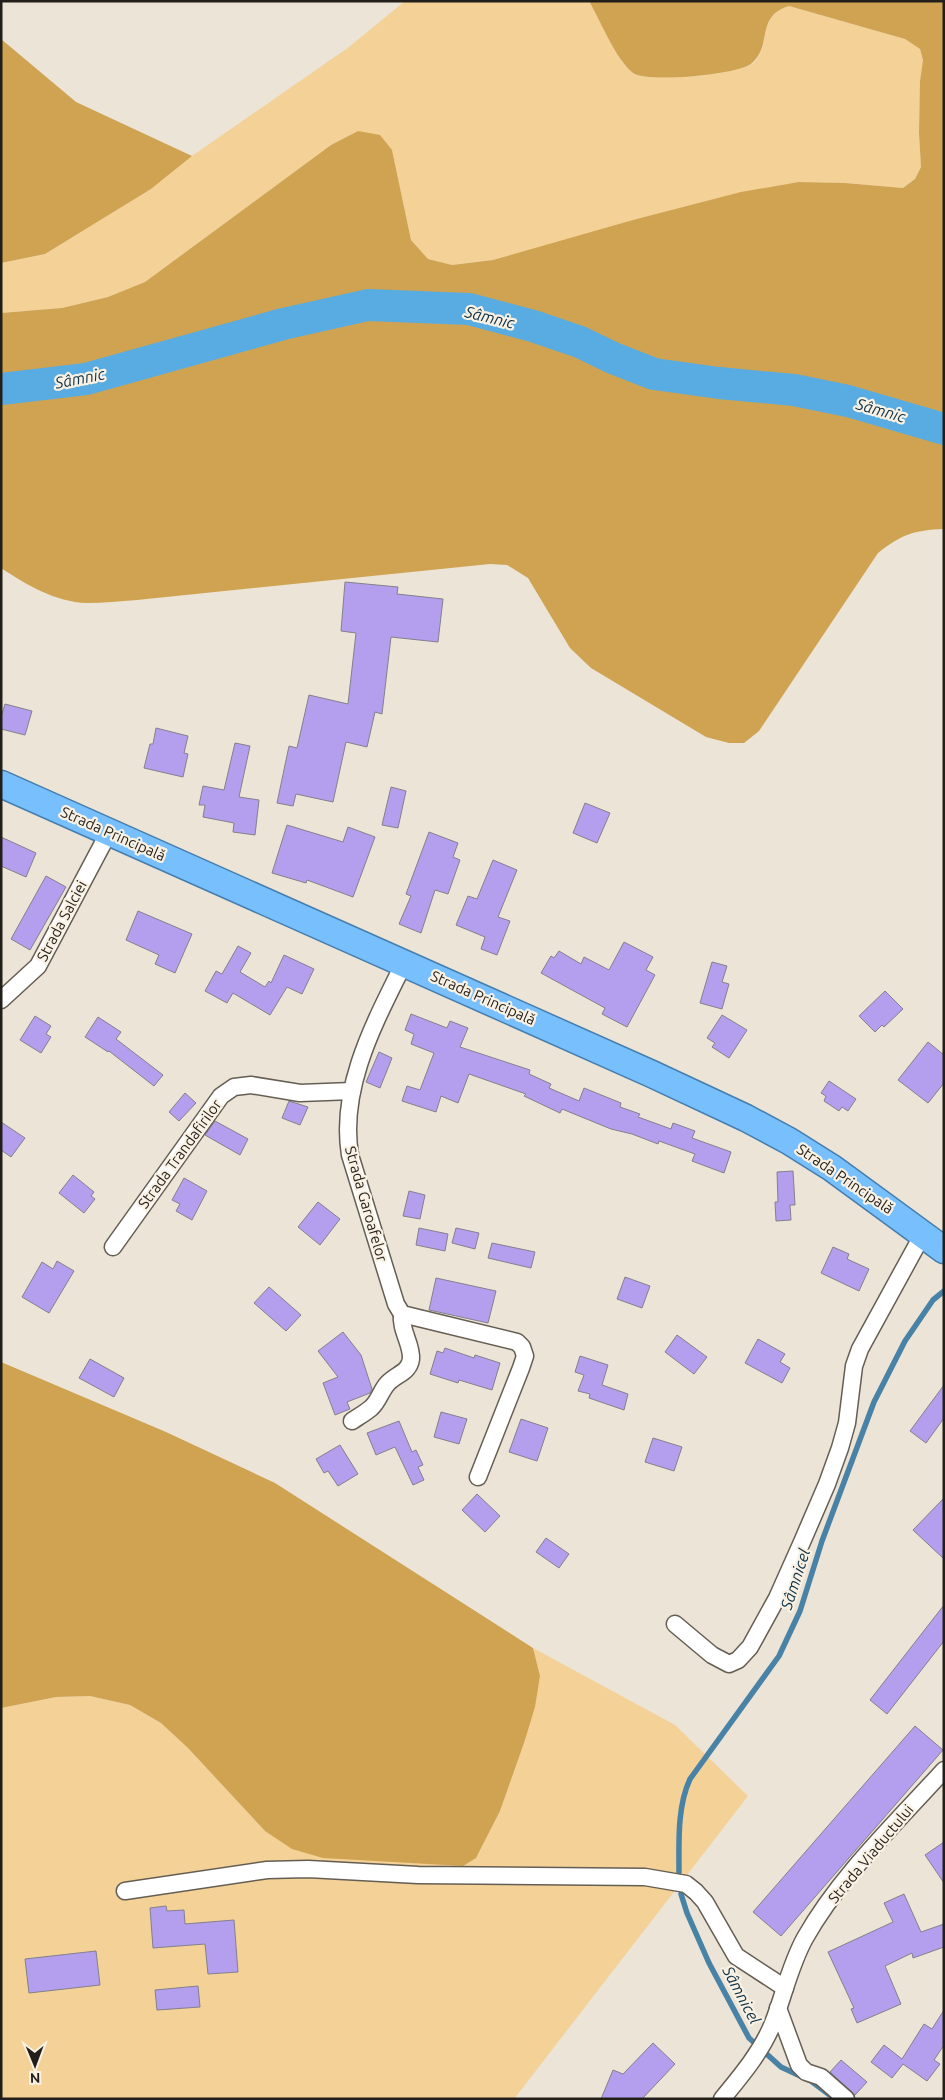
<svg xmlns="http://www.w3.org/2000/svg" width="945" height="2100" font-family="Ubuntu,sans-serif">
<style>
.green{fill:#f3d197}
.forest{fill:#cfa351}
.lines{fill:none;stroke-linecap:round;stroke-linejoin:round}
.stream{stroke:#4882a6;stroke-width:5.5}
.river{stroke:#59ace2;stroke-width:32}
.building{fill:#b39fee;stroke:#83808d}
.minor-casing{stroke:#655e53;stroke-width:19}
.trunk-casing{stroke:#447dae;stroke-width:29}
.minor{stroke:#fff;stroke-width:16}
.trunk{stroke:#78bffe;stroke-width:26}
.labels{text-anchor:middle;stroke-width:4.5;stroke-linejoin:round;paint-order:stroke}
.street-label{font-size:15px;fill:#221f1a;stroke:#f9f1e3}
.water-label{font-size:16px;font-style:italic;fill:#0d3248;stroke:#f9f1e3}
</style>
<rect width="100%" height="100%" fill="#ece4d6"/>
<g class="green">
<path d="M405,1H589C601,22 615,58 633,73C646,83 740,75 753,63C773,45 755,16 789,6L905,39L920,49L923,60L920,81L919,133L921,167L915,179L903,188L845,183L799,182L493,260L452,265L428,259L411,240L392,150L358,131L331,145L145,282L108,297L62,308L1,313V263L45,254L151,189L192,156L349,47Z"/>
<path d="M533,1648L675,1725L748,1796L514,2099H1V1708L56,1697L90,1696L130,1705L161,1723L188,1748L265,1831L476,1858L500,1811L524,1743L540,1677Z"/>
</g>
<g class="forest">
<path d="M589,1H944V529C913,530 901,535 878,553L759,731L744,743H729L706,737L591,668L570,648L528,578L507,565L490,564L137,600C120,601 103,603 87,603C55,602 27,585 1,568V313L62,308L108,297L145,282L331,145L358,131L380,135L392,150L411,240L428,259L452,265L493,260L633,220L741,192L799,182L845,183L903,188L915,179L921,167L919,133L920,81L923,60L920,49L905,39L789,6C755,16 773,45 752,63C740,75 646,83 633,73C615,58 601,22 589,1Z"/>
<path d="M1,39L76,102L192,156L151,189L45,254L1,263Z"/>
<path d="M1,1362L166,1432L275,1483L533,1648L540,1676L535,1707L524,1743L500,1811L476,1858L463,1866L323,1858L292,1849L265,1831L188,1748L161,1723L130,1705L90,1696L56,1697L1,1708Z"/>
</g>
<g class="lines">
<g class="stream">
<path d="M679,1872C679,1842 677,1807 690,1779L779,1656L800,1611L822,1541L874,1402L905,1341L933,1300L944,1291"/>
<path d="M681,1894L687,1913L709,1963L749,2038L781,2067L811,2081L831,2096"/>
</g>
<path class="river" d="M1,389L86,379L283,324L368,305L469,309L533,326L580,342L613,358L654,374L719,383L794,390L848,401L944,429"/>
</g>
<g class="building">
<path d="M345,582L398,587L397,594L443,599L438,642L391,637L382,714L375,712L367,747L346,742L333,802L296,794L293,806L277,803L289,746L297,748L309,695L348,704L356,633L341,631Z"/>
<path d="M5,704L32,711L25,735L1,729V717Z"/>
<path d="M156,728L188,736L184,753L188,754L183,777L144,768L150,744H153Z"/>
<path d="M235,743L250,746L239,797L259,800L255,835L233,832L234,823L203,817L205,805H199L203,786L224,790Z"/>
<path d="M391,787L406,791L398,828L382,825Z"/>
<path d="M585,803L610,813L597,843L573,833Z"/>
<path d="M287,825L343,842L348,827L375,837L353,897L307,880L306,883L272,873Z"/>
<path d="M429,832L458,843L453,857L460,860L448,894L435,890L421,933L399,924L411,896L406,894Z"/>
<path d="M1,837L36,853L26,877L1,866Z"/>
<path d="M493,860L517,870L498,917L510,921L497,955L481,949L485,937L456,925L468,896L477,899Z"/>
<path d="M46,876L66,887L30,950L11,939Z"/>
<path d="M138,911L192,934L175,973L155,964L159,955L126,940Z"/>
<path d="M624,942L653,957L646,970L655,975L627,1027L602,1014L605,1008L541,973L551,956L554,958L559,951L581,964L584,957L609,970Z"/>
<path d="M238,946L251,953L240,972L265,987L269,981L271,983L284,955L314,969L302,994L287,987L270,1015L233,993L227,1003L205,991L216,971L222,974Z"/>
<path d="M712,962L727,966L722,982L729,984L722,1009L700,1003Z"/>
<path d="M885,991L903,1009L884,1027L882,1025L875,1032L859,1016Z"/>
<path d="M411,1014L447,1028L450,1021L468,1028L460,1047L530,1070L529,1074L551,1084L549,1088L579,1101L584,1088L621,1103L620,1107L640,1114L638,1117L671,1129L673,1123L695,1131L692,1138L731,1152L724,1173L692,1161L695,1154L659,1141L658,1144L632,1134L611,1129L562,1109L560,1113L524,1096L526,1094L469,1074L458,1103L441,1096L436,1112L402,1101L407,1086L420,1090L434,1053L411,1044L414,1034L405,1030Z"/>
<path d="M722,1015L747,1030L729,1058L712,1047L715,1043L707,1038Z"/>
<path d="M35,1016L51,1026L46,1034L51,1037L41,1053L20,1040Z"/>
<path d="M98,1017L121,1032L116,1039L163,1075L154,1086L109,1051L108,1052L85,1037Z"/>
<path d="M928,1042L944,1055V1083L928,1103L898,1080Z"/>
<path d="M379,1052L392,1058L380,1088L366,1082Z"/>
<path d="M829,1081L856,1099L848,1111L842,1107L839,1111L824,1101L826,1096L821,1093Z"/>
<path d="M185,1093L196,1103L179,1121L169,1112Z"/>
<path d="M289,1101L308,1107L300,1125L282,1118Z"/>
<path d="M215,1121L248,1139L240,1155L205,1135Z"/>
<path d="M1,1122L25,1138L11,1157L1,1150Z"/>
<path d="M793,1171L795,1205H790L791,1220L776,1221L775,1202H778L777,1172Z"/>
<path d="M73,1175L94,1192L91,1196L95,1199L84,1213L59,1193Z"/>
<path d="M184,1178L207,1191L192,1220L176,1211L180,1204L172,1200Z"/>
<path d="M409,1191L425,1195L420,1219L403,1216Z"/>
<path d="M318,1202L340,1219L320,1245L298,1227Z"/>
<path d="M419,1228L448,1234L445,1251L416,1245Z"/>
<path d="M456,1228L479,1233L475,1249L452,1243Z"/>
<path d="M492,1243L535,1252L531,1268L488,1258Z"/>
<path d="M833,1247L849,1254L847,1259L869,1269L859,1291L821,1273Z"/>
<path d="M57,1261L74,1271L49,1313L22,1297L42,1262L53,1269Z"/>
<path d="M625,1277L650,1286L642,1308L617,1299Z"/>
<path d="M436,1278L496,1291L488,1323L429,1310Z"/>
<path d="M269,1287L301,1315L286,1331L254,1303Z"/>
<path d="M343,1332L361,1355L372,1389L370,1393L347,1402L350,1409L335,1415L323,1383L338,1377L318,1351Z"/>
<path d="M677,1335L707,1357L694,1374L665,1352Z"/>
<path d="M758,1339L785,1354L780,1362L790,1368L782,1383L745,1363Z"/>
<path d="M445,1348L474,1358L475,1355L500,1363L492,1390L459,1380L458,1383L430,1374L437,1351L443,1353Z"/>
<path d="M580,1356L608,1365L602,1385L628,1394L624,1410L589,1398L590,1394L578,1391L584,1375L575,1372Z"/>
<path d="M90,1359L124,1378L114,1397L79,1378Z"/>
<path d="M944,1385V1418L926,1443L910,1431Z"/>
<path d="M441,1412L467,1419L459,1444L434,1437Z"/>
<path d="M521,1419L548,1428L537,1461L509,1452Z"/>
<path d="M399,1421L412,1452L416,1450L423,1465L418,1467L424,1480L413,1485L395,1447L376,1455L367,1433Z"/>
<path d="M653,1438L682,1447L674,1471L645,1462Z"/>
<path d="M340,1445L358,1474L338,1486L328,1471L324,1473L316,1459Z"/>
<path d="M477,1494L500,1516L485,1532L462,1510Z"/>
<path d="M944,1498V1559L913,1530Z"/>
<path d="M546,1538L569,1554L559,1568L536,1552Z"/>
<path d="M944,1605V1641L887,1714L870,1700Z"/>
<path d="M915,1726L943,1750L781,1936L753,1912Z"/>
<path d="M944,1842V1883L925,1855Z"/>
<path d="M904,1894L921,1932L944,1924V1947L913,1958L912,1953L885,1966L901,2004L857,2023L851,2009L854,2008L828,1952L893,1922L884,1903Z"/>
<path d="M166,1906L167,1911L184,1910L185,1924L234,1920L238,1972L208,1974L205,1944L153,1948L150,1908Z"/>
<path d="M96,1951L100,1985L29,1993L25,1959Z"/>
<path d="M198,1986L200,2007L157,2010L155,1990Z"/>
<path d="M944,2010V2045L934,2060L940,2064L927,2081L903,2064L892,2078L871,2062L884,2045L902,2059L924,2024L932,2029Z"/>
<path d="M653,2043L675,2064L642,2099H601L613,2070L623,2074Z"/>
<path d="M841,2060L867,2082L855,2095L830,2072Z"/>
</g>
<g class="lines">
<defs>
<g id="minor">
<path d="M404,963C375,1022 339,1087 350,1155L396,1304L402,1314L517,1342L522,1347L525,1356L521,1368L478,1477"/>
<path d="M1,1000L38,966L109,832"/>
<path d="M113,1247L221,1096L234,1087L251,1085L300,1093L352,1091"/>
<path d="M352,1421C358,1417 365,1413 371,1408C379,1401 381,1390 388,1383C396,1374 409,1373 411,1359C412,1344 400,1330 402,1314"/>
<path d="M675,1624L712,1655L729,1664L738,1660L750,1647L777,1598L802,1542L827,1484L840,1448L847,1423L854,1366L860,1349L923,1234"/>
<path d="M125,1891L267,1870L308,1869L418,1875L645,1877L686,1884L696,1892L705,1902L736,1956L785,1988"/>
<path d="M778,2008L799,2065L806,2072L821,2077L846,2099"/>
<path d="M722,2099C741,2076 762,2051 773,2023C784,1995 790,1965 805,1938C840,1876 897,1822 944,1770"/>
</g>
<path id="trunk" d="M1,784L652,1074L746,1118L789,1141L832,1168L944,1250"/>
</defs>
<use href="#minor" class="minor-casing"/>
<use href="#trunk" class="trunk-casing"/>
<use href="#minor" class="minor"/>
<use href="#trunk" class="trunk"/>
</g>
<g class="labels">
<g class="street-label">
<text transform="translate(113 834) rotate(24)" y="5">Strada Principală</text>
<text transform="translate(62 921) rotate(-62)" y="5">Strada Salciei</text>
<text transform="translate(483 998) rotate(24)" y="5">Strada Principală</text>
<text transform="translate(180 1154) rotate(-54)" y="5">Strada Trandafirilor</text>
<text transform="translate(845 1179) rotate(34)" y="5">Strada Principală</text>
<text transform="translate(366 1204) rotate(74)" y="5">Strada Garoafelor</text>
<text transform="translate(871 1854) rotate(-50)" y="5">Strada Viaductului</text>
</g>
<g class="water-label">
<text transform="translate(490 317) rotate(14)" y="6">Sâmnic</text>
<text transform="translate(80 378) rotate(-11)" y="6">Sâmnic</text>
<text transform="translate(881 410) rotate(16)" y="6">Sâmnic</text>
<text transform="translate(795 1579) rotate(-72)" y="6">Sâmnicel</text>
<text transform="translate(742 1995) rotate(62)" y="6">Sâmnicel</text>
</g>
</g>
<rect width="945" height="2100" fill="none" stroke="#221f1a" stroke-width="5"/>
<g transform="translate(35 2065) rotate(179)" stroke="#f9f1e3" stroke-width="4" paint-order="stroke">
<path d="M0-4L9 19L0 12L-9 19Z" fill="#221f1a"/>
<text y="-8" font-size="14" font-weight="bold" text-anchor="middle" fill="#221f1a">N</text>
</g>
</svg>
